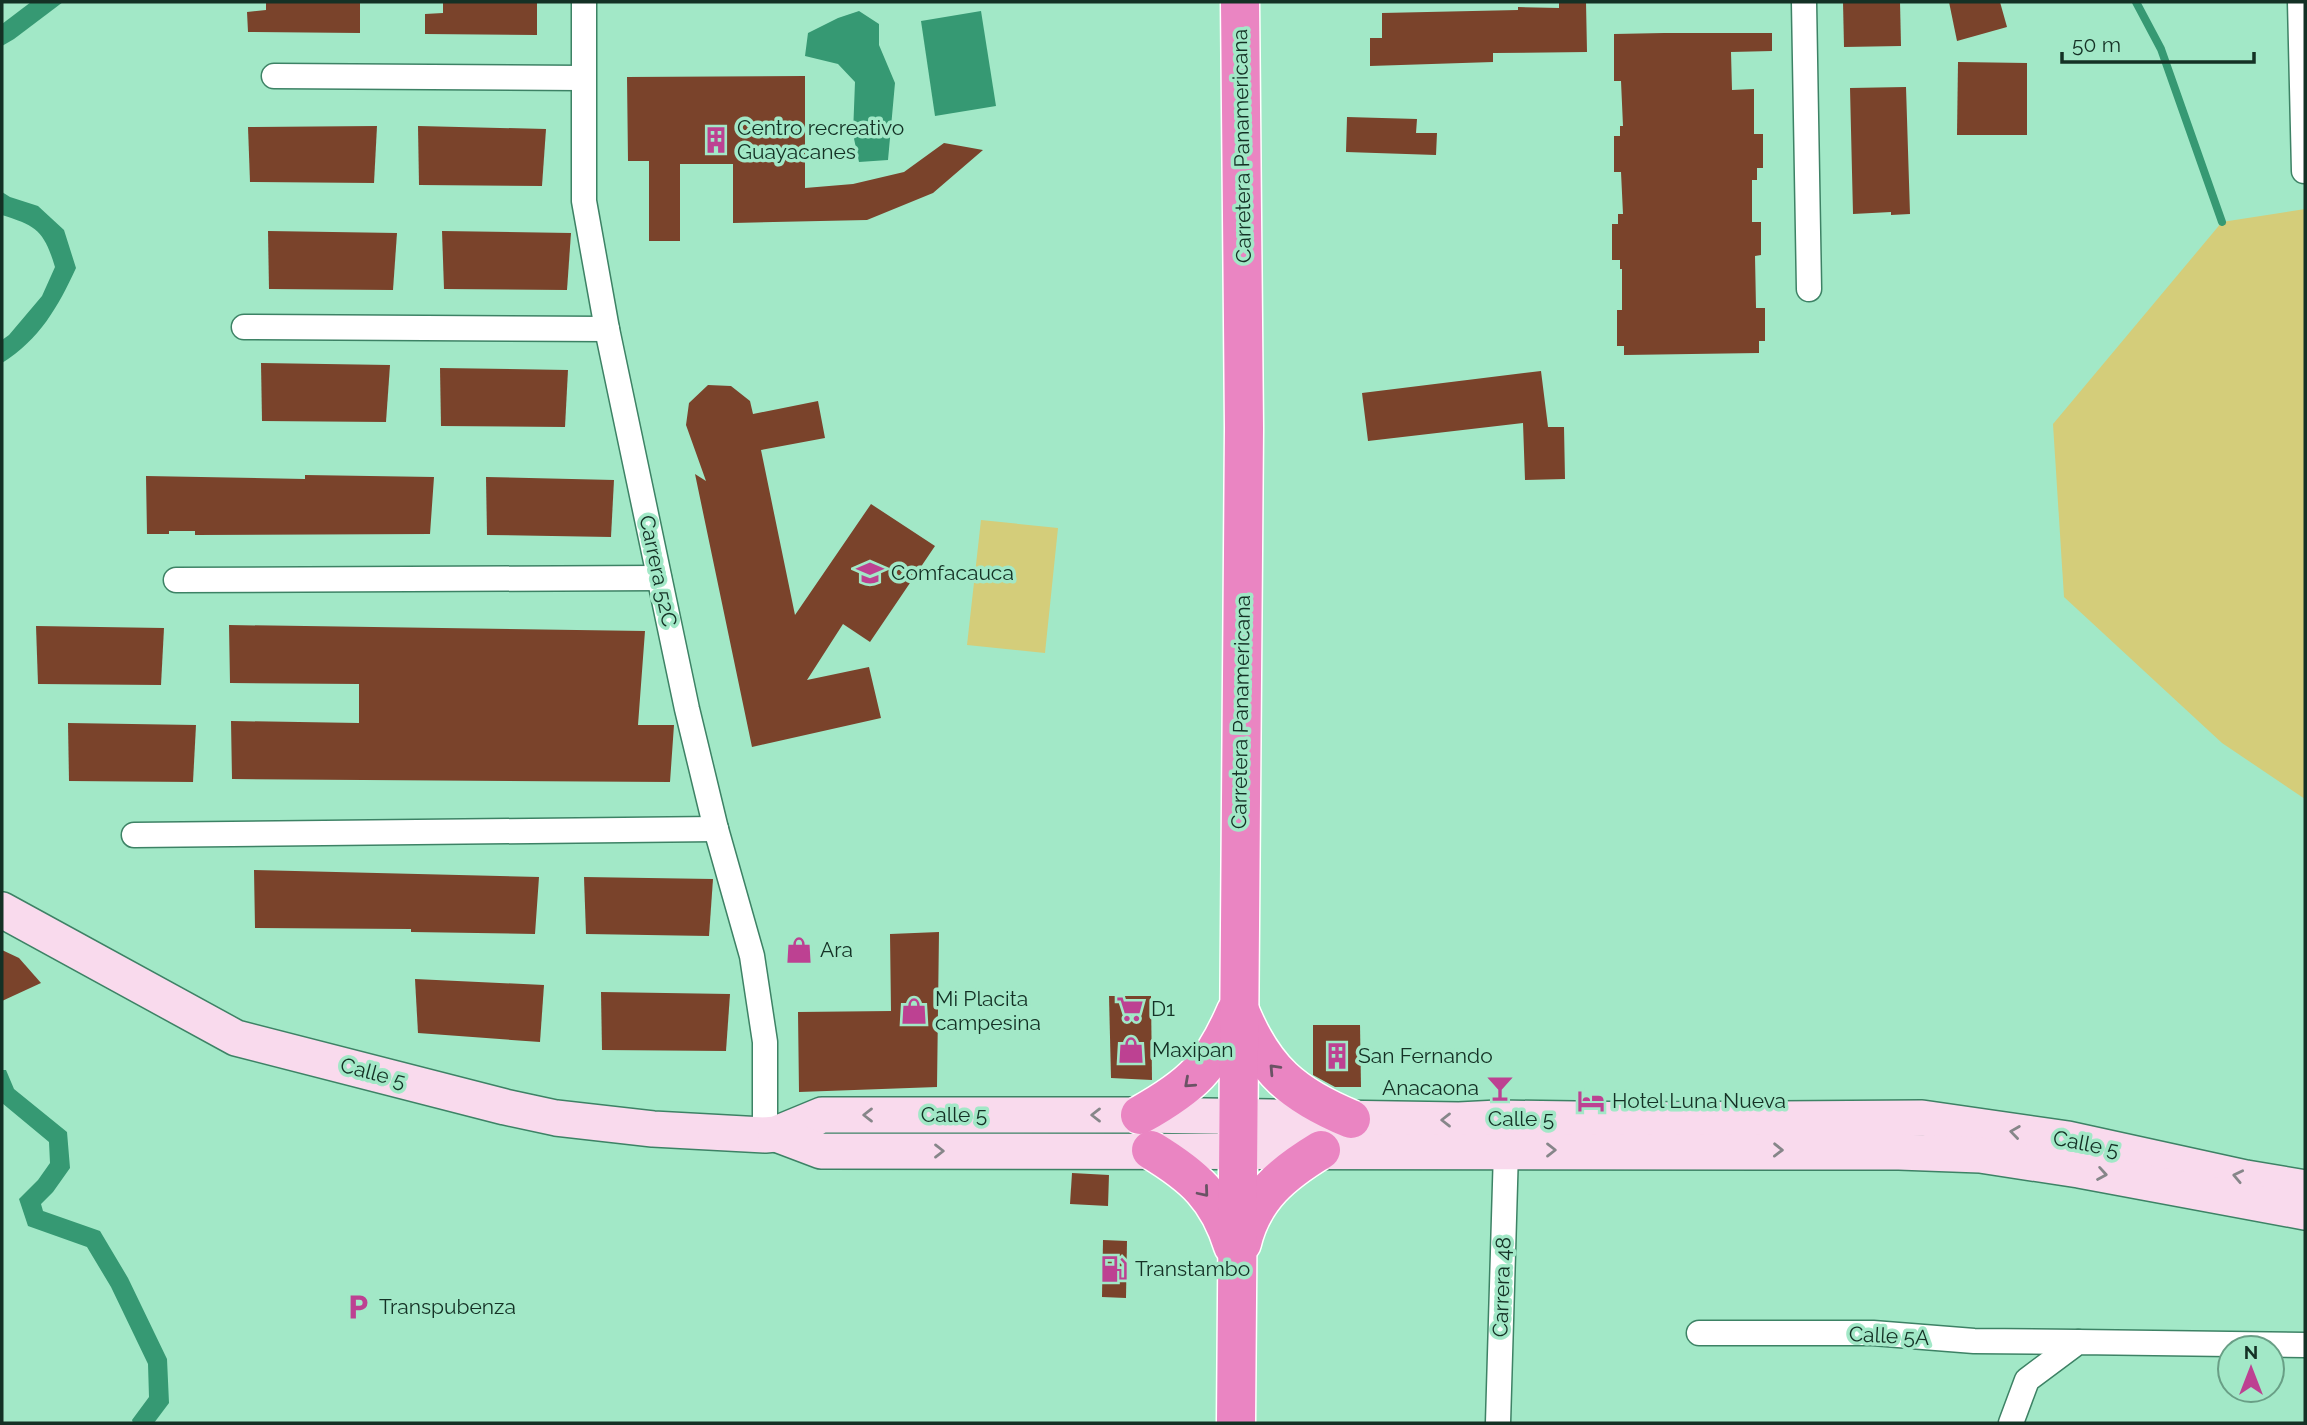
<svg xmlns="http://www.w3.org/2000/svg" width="2307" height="1425" font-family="Raleway,sans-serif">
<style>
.green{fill:#d4cd7a}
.water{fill:#369973}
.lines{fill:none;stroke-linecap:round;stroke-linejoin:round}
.stream{stroke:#369973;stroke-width:8}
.building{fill:#7a432b}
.street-casing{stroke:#3d8265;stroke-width:27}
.secondary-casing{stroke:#3d8265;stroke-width:38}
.highway-casing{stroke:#fff;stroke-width:41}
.street{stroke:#fff;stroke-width:24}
.secondary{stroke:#f9daed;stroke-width:35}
.highway{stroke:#ea85c2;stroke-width:38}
.oneway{stroke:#6a5364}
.oneway2{stroke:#868689}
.labels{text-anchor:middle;stroke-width:7;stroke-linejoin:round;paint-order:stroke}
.poi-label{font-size:21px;fill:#143125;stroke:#a2e8c7;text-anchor:start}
.street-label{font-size:21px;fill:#143125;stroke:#a2e8c7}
</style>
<rect width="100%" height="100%" fill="#a2e8c7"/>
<g class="green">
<path d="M2305,209V799L2222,743L2064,597L2053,424L2222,222Z"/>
<path d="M981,520L1058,528L1045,653L967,645Z"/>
</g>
<g class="water">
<path d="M31,2H63L14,39L2,46V24Z"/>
<path d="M859,11L879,24V45L895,83L888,160L859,162L853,134L855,82L838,64L805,56L808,33L838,18Z"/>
<path d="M981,11L996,106L935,116L921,21Z"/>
<path d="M2,192L10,197L38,206L64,230L76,268C58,307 40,339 2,363V340L9,335L42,296L55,267C44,231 37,226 2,215Z"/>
<path d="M2,1070H6L14,1089L67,1132L70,1168L53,1192L41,1204L43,1211L100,1231L128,1278L167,1359L169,1403L154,1423H133L132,1420L149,1397L148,1364L111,1287L87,1247L28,1226L19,1199L38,1180L50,1163L49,1142L2,1103Z"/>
</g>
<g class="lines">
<path class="stream" d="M2136,2L2161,49L2222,222"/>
</g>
<g class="building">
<path d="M266,2H360V33L248,32L247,12L266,10Z"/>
<path d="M443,2H537V35L425,34V14L443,13Z"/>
<path d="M1559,2H1586L1587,52L1493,53V62L1370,66V38H1382V13L1518,10V7L1559,8Z"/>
<path d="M1843,2H1900L1901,46L1844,47Z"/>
<path d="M1949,2H2000L2007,27L1957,41Z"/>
<path d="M1664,33H1772V51L1731,52L1732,90L1754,89V134H1763V168H1757V180H1752V222H1761V255L1755,256L1756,308H1765V341H1759V353L1624,355V346H1617V310H1622V269H1620V260H1612V224H1618V214H1623L1621,172H1614V136H1620V126H1623L1621,81H1614V34Z"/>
<path d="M1958,62L2027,63V135H1957Z"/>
<path d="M805,76V188L853,184L904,172L944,143L983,150L933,193L867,220L733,223V164H680V241H649V161H628L627,77Z"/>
<path d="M1906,87L1910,214L1891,215V212L1853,214L1850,88Z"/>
<path d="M1347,117L1417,119L1416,133H1437L1436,155L1346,152Z"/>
<path d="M377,126L374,183L250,182L248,127Z"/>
<path d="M418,126L546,129L542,186L419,185Z"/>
<path d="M268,231L397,233L393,290L269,289Z"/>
<path d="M442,231L571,233L567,290L444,289Z"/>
<path d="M261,363L390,365L386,422L262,421Z"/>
<path d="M440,368L568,370L565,427L441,426Z"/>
<path d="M1541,371L1548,427H1564L1565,479L1525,480L1523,423L1368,441L1362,393Z"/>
<path d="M708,385L731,386L750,401L753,414L818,401L825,438L761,450L795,615L871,504L935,546L870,642L843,624L807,680L869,667L881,718L752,747L695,474L706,481L686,425L689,403Z"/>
<path d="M305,475L434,477L430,534L195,535V531H169V534H147L146,476L305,479Z"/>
<path d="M486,477L614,480L611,537L487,535Z"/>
<path d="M229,625L645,631L638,725H674L670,782L232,779L231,721L359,723V684L230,683Z"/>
<path d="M36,626L164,628L161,685L38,684Z"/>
<path d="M68,723L196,725L193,782L69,781Z"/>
<path d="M254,870L539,877L535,934L411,932V929L255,928Z"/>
<path d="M584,877L713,879L709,936L586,934Z"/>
<path d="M939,932L937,1087L799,1092L798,1012L891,1011L890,934Z"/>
<path d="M2,950L19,958L41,983L2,1001Z"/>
<path d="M415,979L544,985L540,1042L418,1033Z"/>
<path d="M601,992L730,994L726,1051L602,1050Z"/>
<path d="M1109,996H1151L1152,1080L1111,1078Z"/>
<path d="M1313,1025H1360L1361,1087H1335L1313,1075Z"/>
<path d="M1072,1173L1109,1175L1108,1206L1070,1204Z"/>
<path d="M1103,1240L1127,1241L1126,1298L1102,1297Z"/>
</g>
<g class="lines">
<defs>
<g id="street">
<path d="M584,2V201L607,329L687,709L716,829L752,956L765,1042V1135"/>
<path d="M1804,2L1809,289"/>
<path d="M2300,2L2304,171"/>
<path d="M274,76L583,78"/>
<path d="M244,327L607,329"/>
<path d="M176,580L659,578"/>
<path d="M134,835L716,829"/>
<path d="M1699,1333H1873L1974,1341L2078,1342"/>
<path d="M1498,1423L1506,1150"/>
<path d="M2011,1423L2027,1380L2078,1342L2305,1345"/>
</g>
<g id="secondary">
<path d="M2,910L236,1038L505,1107L556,1118L653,1129L765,1135L776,1134L822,1115H1140L1459,1120L1498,1118L1644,1120L1922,1118L2068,1139L2246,1178L2305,1188"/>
<path d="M776,1134L821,1151L1899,1152L1980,1155L2079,1170L2305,1212"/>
</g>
<g id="highway">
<path d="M1240,1011C1264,1070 1293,1095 1351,1119"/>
<path d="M1140,1115C1192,1086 1212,1067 1236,1011"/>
<path d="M1151,1150C1194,1176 1218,1197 1233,1246"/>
<path d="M1242,1243C1253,1197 1283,1173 1321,1150"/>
<path d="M1236,1423L1244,428L1240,2"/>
</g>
</defs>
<use href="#street" class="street-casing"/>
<use href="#secondary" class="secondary-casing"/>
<use href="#highway" class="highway-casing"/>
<use href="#street" class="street"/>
<use href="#secondary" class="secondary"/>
<use href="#highway" class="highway"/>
</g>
<defs><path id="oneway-chevron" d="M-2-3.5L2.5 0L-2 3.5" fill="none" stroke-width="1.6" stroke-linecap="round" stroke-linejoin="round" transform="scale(1.75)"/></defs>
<g class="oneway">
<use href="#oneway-chevron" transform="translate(1274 1069) rotate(-133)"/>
<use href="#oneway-chevron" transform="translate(1189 1083) rotate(138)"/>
<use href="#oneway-chevron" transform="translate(1204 1192) rotate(50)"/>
</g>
<g class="oneway2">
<use href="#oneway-chevron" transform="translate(868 1115) rotate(180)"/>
<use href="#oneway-chevron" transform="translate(1096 1115) rotate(180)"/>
<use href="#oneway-chevron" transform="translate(1446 1120) rotate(-180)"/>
<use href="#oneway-chevron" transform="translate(2015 1132) rotate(-172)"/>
<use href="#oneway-chevron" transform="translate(1551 1150)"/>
<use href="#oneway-chevron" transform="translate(1778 1150) rotate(1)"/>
<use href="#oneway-chevron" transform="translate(939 1151)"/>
<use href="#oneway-chevron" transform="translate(2102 1174) rotate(10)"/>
<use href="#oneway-chevron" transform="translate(2238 1176) rotate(-168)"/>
</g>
<defs>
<symbol id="building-bare" viewBox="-9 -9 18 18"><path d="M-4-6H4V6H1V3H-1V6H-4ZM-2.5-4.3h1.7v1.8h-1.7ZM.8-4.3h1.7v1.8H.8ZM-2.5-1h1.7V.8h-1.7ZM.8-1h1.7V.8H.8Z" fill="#bd4192" stroke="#a2e8c7" stroke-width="2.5" paint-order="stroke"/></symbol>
<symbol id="school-bare" viewBox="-9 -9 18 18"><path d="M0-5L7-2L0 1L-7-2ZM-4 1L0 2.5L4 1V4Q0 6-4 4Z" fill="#bd4192" stroke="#a2e8c7" stroke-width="2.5" paint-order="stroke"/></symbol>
<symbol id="shop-bare" viewBox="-9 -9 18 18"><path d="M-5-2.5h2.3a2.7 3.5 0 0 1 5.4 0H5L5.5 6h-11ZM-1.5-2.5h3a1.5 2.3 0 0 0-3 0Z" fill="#bd4192" stroke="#a2e8c7" stroke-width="2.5" paint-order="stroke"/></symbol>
<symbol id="supermarket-bare" viewBox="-9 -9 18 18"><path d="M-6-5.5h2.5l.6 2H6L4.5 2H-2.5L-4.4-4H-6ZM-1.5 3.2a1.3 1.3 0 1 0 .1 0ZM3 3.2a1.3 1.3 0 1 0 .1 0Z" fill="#bd4192" stroke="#a2e8c7" stroke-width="2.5" paint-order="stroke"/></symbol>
<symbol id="bar-bare" viewBox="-9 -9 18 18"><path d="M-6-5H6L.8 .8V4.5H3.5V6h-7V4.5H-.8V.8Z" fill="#bd4192" stroke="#a2e8c7" stroke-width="2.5" paint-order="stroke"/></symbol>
<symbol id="hotel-bare" viewBox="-9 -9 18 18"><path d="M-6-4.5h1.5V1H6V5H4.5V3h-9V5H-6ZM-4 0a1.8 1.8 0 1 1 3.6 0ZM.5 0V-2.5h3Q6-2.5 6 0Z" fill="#bd4192" stroke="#a2e8c7" stroke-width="2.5" paint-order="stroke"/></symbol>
<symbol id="fuel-bare" viewBox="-9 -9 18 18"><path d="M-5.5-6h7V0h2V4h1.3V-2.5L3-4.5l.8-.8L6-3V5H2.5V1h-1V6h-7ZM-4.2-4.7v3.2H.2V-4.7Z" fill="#bd4192" stroke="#a2e8c7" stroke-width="2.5" paint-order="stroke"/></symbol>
<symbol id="parking-bare" viewBox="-9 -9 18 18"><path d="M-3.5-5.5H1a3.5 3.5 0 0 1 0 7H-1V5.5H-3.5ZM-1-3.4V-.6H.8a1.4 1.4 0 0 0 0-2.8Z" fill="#bd4192" stroke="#a2e8c7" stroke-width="2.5" paint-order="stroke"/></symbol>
</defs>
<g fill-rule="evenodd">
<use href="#building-bare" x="697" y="121" width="38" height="38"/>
<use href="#school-bare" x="851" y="554" width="38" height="38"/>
<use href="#shop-bare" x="780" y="931" width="38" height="38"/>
<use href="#supermarket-bare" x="1111" y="990" width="38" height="38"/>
<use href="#shop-bare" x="895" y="992" width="38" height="38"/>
<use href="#shop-bare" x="1112" y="1031" width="38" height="38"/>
<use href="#building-bare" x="1318" y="1037" width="38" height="38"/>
<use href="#bar-bare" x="1481" y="1069" width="38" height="38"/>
<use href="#hotel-bare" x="1572" y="1082" width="38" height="38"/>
<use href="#fuel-bare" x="1095" y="1250" width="38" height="38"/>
<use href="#parking-bare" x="339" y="1288" width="38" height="38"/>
</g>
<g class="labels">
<g class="poi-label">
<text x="737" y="135">Centro recreativo<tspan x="737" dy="24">Guayacanes</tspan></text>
<text x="891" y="580">Comfacauca</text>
<text x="820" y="957">Ara</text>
<text x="935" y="1006">Mi Placita<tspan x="935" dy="24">campesina</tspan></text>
<text x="1151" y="1016">D1</text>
<text x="1152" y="1057">Maxipan</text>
<text x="1358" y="1063">San Fernando</text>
<text x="1479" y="1095" text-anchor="end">Anacaona</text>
<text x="1612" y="1108">Hotel Luna Nueva</text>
<text x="1135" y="1276">Transtambo</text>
<text x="379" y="1314">Transpubenza</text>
</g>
<g class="street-label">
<text transform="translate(1242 146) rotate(-91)" y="7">Carretera Panamericana</text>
<text transform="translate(658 571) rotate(78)" y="7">Carrera 52C</text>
<text transform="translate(1241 712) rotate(-89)" y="7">Carretera Panamericana</text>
<text transform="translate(373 1073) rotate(15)" y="7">Calle 5</text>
<text x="954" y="1122">Calle 5</text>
<text x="1521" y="1126">Calle 5</text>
<text transform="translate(2086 1144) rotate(11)" y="7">Calle 5</text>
<text transform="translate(1502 1287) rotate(-88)" y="7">Carrera 48</text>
<text transform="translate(1889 1336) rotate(3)" y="7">Calle 5A</text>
</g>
</g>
<rect width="2307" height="1425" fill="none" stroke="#143125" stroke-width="7"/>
<g transform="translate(2251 1369)"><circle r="33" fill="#a2e8c7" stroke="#699f86" stroke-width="2"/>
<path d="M0-5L12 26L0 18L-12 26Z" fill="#bd4192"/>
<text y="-10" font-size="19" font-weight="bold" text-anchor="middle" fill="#143125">N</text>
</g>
<path d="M2062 52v10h192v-10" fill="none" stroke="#143125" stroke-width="3.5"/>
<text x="2072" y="52" font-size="21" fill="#143125" stroke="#a2e8c7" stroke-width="5" paint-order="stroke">50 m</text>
</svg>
